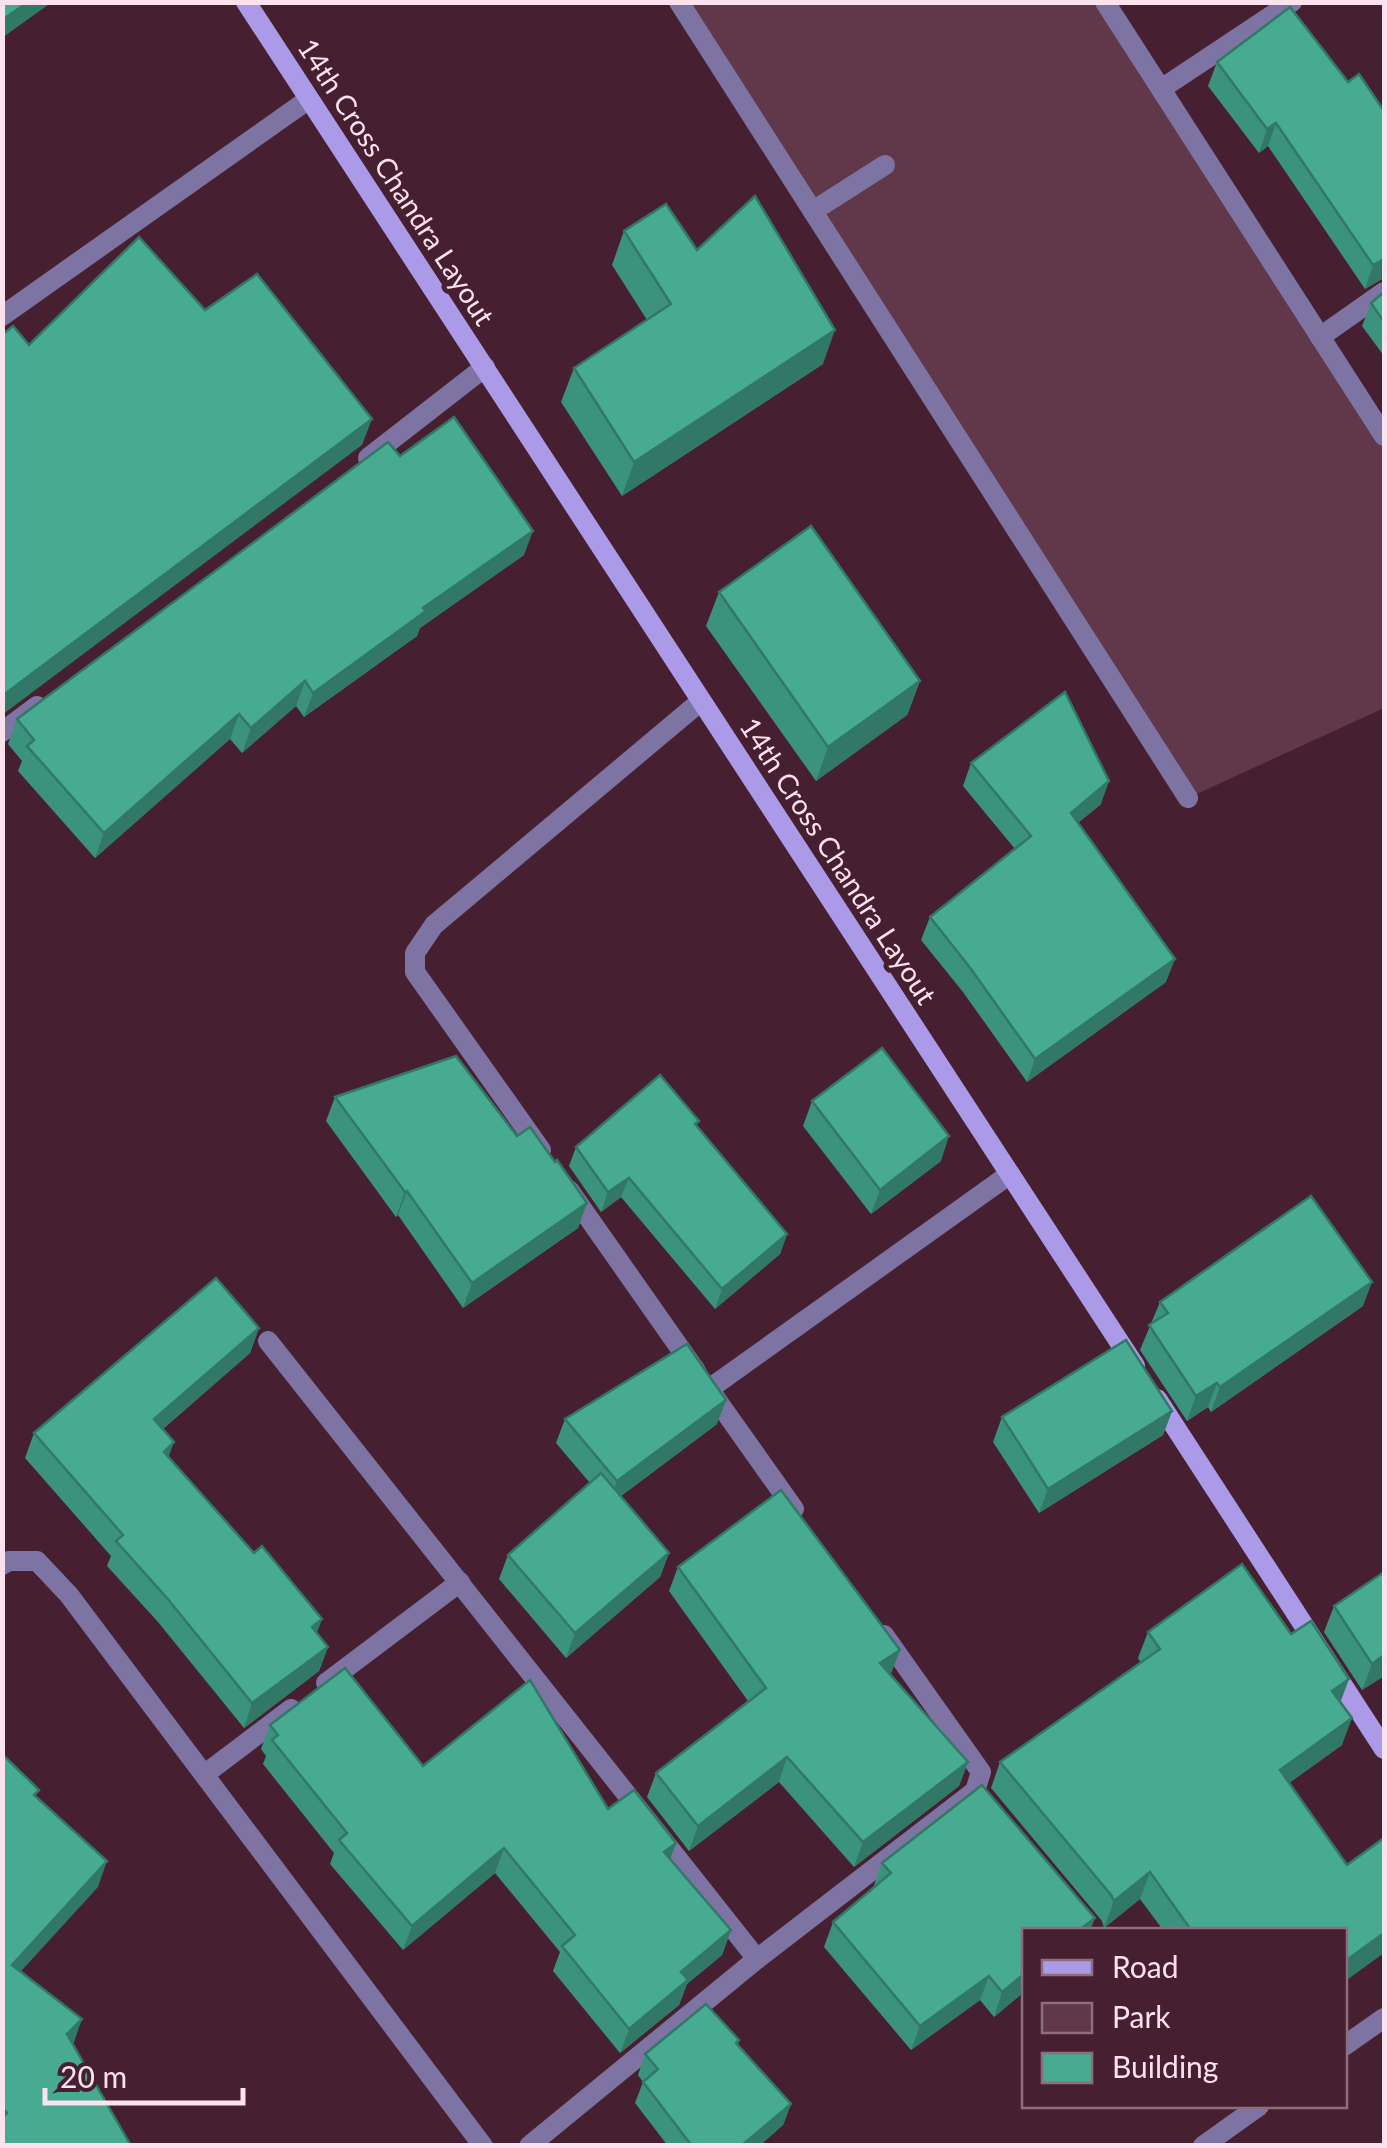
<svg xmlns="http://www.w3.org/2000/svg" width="1387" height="2148" font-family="Lato,sans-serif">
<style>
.green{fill:#613849}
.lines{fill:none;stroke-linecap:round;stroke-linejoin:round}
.lane{stroke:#7e74a4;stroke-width:20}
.street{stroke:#7e74a4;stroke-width:20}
.secondary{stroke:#ab9ae7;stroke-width:20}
.wall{fill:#3c937d}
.shaded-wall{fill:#317866}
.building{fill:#46ab91;stroke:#317866;stroke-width:2.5}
.labels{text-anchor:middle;stroke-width:10;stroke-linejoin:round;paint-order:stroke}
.street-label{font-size:28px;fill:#fce2ec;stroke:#462031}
</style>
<rect width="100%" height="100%" fill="#462031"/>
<path class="green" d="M679,3H1105L1384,436V708L1188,798Z"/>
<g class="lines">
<path class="lane" d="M2,732L37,706"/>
<g class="street">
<path d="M679,2L1188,798"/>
<path d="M1105,2L1384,436"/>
<path d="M1161,89L1292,2"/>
<path d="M813,211L885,165"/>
<path d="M2,316L309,99"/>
<path d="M1320,337L1384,292"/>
<path d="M368,458L485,367"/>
<path d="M541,1150L415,972V953L434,925L701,701"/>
<path d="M569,1190L696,1371"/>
<path d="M268,1341L757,1959L529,2146"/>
<path d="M794,1509L709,1389L1010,1174"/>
<path d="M2,1565L9,1561H37L69,1595L483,2146"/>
<path d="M326,1683L460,1582"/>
<path d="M205,1774L291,1709"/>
<path d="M757,1959L975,1791L981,1772L884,1635"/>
<path d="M1344,2046L1384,2018"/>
<path d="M1203,2146L1259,2106"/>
</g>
<g class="secondary">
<path d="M246,2L1135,1366"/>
<path d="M1157,1399L1384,1749"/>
</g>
</g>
<g class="wall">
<path d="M1217,62L1348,82L1384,111V279H1382L1365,289L1268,146L1259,153L1208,86Z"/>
<path d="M624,231L697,250L823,364L622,496L561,402L574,368L647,320L612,265Z"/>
<path d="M1384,292V356L1362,326L1371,303Z"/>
<path d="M400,456L524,555L420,628L417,636L304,717L296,706L242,753L230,739L95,858L18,771L22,761L8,744L17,719Z"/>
<path d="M719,592L920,681L907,715L816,781L706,626Z"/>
<path d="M971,763L1101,804L1078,823L1166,982L1027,1082L963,992L921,940L930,917L1015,849L963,786Z"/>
<path d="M335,1097L517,1136L555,1162L587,1203L578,1228L463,1308L398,1215L396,1217L326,1121Z"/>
<path d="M812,1101L941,1161L871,1214L803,1126Z"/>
<path d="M697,1127L787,1234L780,1254L715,1309L621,1197L601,1212L569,1166L576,1147Z"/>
<path d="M1160,1302L1363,1306L1211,1412L1208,1407L1187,1421L1140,1350Z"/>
<path d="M259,1328L250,1353L163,1429L169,1457L328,1647L319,1671L244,1728L158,1622L107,1566L111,1556L25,1458L34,1433Z"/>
<path d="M1172,1411L1163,1435L1039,1513L993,1442L1002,1417Z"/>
<path d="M565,1419L717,1424L621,1496L669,1553L660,1577L566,1658L499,1579L508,1555L590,1483L556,1443Z"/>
<path d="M678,1567L891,1674L968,1762L959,1786L854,1867L779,1782L689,1851L647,1797L656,1773L748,1701L669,1591Z"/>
<path d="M1334,1606L1384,1676L1362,1690L1324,1632Z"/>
<path d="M1148,1632L1341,1703L1342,1745L1289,1783L1344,1930H1163L1140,1899L1104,1928L1102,1921L991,1788L1000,1762L1141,1663L1138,1658Z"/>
<path d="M270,1725L423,1766L608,1809L676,1843L670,1859L731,1930L722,1955L687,1984L679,2005L620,2053L553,1971L560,1952L495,1873L403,1950L330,1864L334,1853L263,1764L266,1756L261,1749Z"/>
<path d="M882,1863L1095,1918L1090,1930H1024V1992L994,2017L980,2000L911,2050L824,1947L833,1922L873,1888Z"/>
<path d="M739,2040L738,2045L791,2104L783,2125L759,2146H668L635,2103L643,2082L638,2075L645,2054Z"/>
</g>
<g class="shaded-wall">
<path d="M28,2H52L2,38V20Z"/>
<path d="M1276,123L1268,146L1259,153L1267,129Z"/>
<path d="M1384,259V279H1382L1365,289L1373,265Z"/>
<path d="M835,330L823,364L622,496L634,462Z"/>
<path d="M372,419L362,445L2,715V696Z"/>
<path d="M533,531L524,555L420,628L417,636L304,717L313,693L423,608Z"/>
<path d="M305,681L296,706L242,753L251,728Z"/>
<path d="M920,681L907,715L816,781L828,747Z"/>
<path d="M239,714L230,739L95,858L104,833Z"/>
<path d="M1109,781L1101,804L1062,836L1071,813Z"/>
<path d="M1175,959L1166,982L1027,1082L1035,1059Z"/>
<path d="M949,1136L941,1161L871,1214L880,1190Z"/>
<path d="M629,1178L621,1197L601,1212L608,1192Z"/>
<path d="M407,1191L398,1215L396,1217L405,1192Z"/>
<path d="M587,1203L578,1228L463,1308L472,1283Z"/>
<path d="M787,1234L780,1254L715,1309L722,1289Z"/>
<path d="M1372,1282L1363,1306L1211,1412L1220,1387Z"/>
<path d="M259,1328L250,1353L145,1444L154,1419Z"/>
<path d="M1217,1383L1208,1407L1187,1421L1196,1396Z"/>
<path d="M726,1400L717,1424L608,1506L617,1481Z"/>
<path d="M1172,1411L1163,1435L1039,1513L1048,1489Z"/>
<path d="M174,1442L165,1467L164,1452Z"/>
<path d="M669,1553L660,1577L566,1658L575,1633Z"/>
<path d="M322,1619L313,1644L312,1627Z"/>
<path d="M328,1647L319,1671L244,1728L252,1703Z"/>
<path d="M900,1650L891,1674L880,1663Z"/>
<path d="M1384,1655V1676L1362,1690L1372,1664Z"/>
<path d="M1349,1679L1339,1706L1332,1691Z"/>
<path d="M1352,1718L1342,1745L1271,1796L1280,1770Z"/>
<path d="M787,1757L779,1782L689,1851L698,1826Z"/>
<path d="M968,1762L959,1786L854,1867L863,1842Z"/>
<path d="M676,1843L667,1868L664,1852Z"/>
<path d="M504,1848L495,1873L403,1950L412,1926Z"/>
<path d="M107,1861L98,1887L3,1991L12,1965Z"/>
<path d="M1150,1872L1140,1899L1104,1928L1114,1901Z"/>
<path d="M1095,1918L1090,1930H1079Z"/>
<path d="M731,1930L722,1955L687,1984L679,2005L620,2053L629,2029L681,1972Z"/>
<path d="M1384,1933V1953L1344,1982V1962Z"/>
<path d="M1024,1974V1992L994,2017L1002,1992Z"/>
<path d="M989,1976L980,2000L911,2050L920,2026Z"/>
<path d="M82,2019L73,2045L67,2034Z"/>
<path d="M791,2104L783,2125L759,2146H741Z"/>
</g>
<g class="building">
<path d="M2,2H28L2,20Z"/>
<path d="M1290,7L1348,82L1359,74L1384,111V259L1373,265L1276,123L1267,129L1217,62Z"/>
<path d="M755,196L835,330L634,462L574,368L671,304L624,231L666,204L697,250Z"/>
<path d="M139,237L205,310L257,274L372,419L2,696V335L13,326L29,345Z"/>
<path d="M1384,292V322L1371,303Z"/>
<path d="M454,417L533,531L423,608L426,611L313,693L305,681L251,728L239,714L104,833L27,746L34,740L17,719L388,442L400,456Z"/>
<path d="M811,526L920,681L828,747L719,592Z"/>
<path d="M1065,692L1109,781L1071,813L1175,959L1035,1059L971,969L930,917L1031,836L971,763Z"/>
<path d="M882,1048L949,1136L880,1190L812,1101Z"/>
<path d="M456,1056L517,1136L530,1127L555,1162L557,1160L587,1203L472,1283L407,1191L405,1192L335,1097Z"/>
<path d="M660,1075L699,1121L695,1124L787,1234L722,1289L629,1178L608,1192L576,1147Z"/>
<path d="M1311,1196L1372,1282L1220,1387L1217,1383L1196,1396L1149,1325L1168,1313L1160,1302Z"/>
<path d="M216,1278L259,1328L154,1419L174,1442L164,1452L254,1553L262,1546L322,1619L312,1627L328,1647L252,1703L167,1598L116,1541L123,1535L34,1433Z"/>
<path d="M1126,1340L1172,1411L1048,1489L1002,1417Z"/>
<path d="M687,1344L726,1400L617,1481L565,1419Z"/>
<path d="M601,1473L669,1553L575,1633L508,1555Z"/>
<path d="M781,1490L900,1650L880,1663L968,1762L863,1842L787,1757L698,1826L656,1773L766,1688L678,1567Z"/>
<path d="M1242,1564L1291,1634L1311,1621L1349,1679L1332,1691L1352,1718L1280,1770L1347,1865L1384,1838V1933L1344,1962V1930H1191L1150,1872L1114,1901L1111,1895L1000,1762L1160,1649L1148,1632Z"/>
<path d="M1384,1572V1655L1372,1664L1334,1606Z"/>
<path d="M345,1668L423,1766L530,1680L608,1809L634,1790L676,1843L664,1852L731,1930L681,1972L688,1980L629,2029L562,1946L575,1935L504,1848L412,1926L339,1840L347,1833L272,1740L278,1735L270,1725Z"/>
<path d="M2,1754L39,1790L34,1795L107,1861L12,1965L82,2019L67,2034L131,2146H2V2118L7,2113L2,2107Z"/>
<path d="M982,1785L1095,1918L1079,1930H1024V1974L1002,1992L989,1976L920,2026L833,1922L891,1873L882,1863Z"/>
<path d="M706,2004L739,2040L736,2043L791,2104L741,2146H692L643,2082L658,2069L645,2054Z"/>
</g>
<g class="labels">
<g class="street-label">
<text transform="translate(396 182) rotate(57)" y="10">14th Cross Chandra Layout</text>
<text transform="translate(838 861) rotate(57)" y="10">14th Cross Chandra Layout</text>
</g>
</g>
<rect width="1387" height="2148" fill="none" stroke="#fce2ec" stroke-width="10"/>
<rect x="1022" y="1928" width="325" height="180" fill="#462031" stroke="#8f6e7c" stroke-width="2.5"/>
<rect x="1042" y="1960" width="50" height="15" fill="#ab9ae7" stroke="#8f6e7c" stroke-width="2.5"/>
<text x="1112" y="1978" font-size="30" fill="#fce2ec">Road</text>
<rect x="1042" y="2003" width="50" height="30" fill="#613849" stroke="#8f6e7c" stroke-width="2.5"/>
<text x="1112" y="2028" font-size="30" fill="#fce2ec">Park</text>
<rect x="1042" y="2053" width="50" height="30" fill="#46ab91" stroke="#8f6e7c" stroke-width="2.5"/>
<text x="1112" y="2078" font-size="30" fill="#fce2ec">Building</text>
<path d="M45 2088v15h198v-15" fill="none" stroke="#fce2ec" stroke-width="5"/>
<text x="60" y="2088" font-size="30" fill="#fce2ec" stroke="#462031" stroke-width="8" paint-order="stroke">20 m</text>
</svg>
